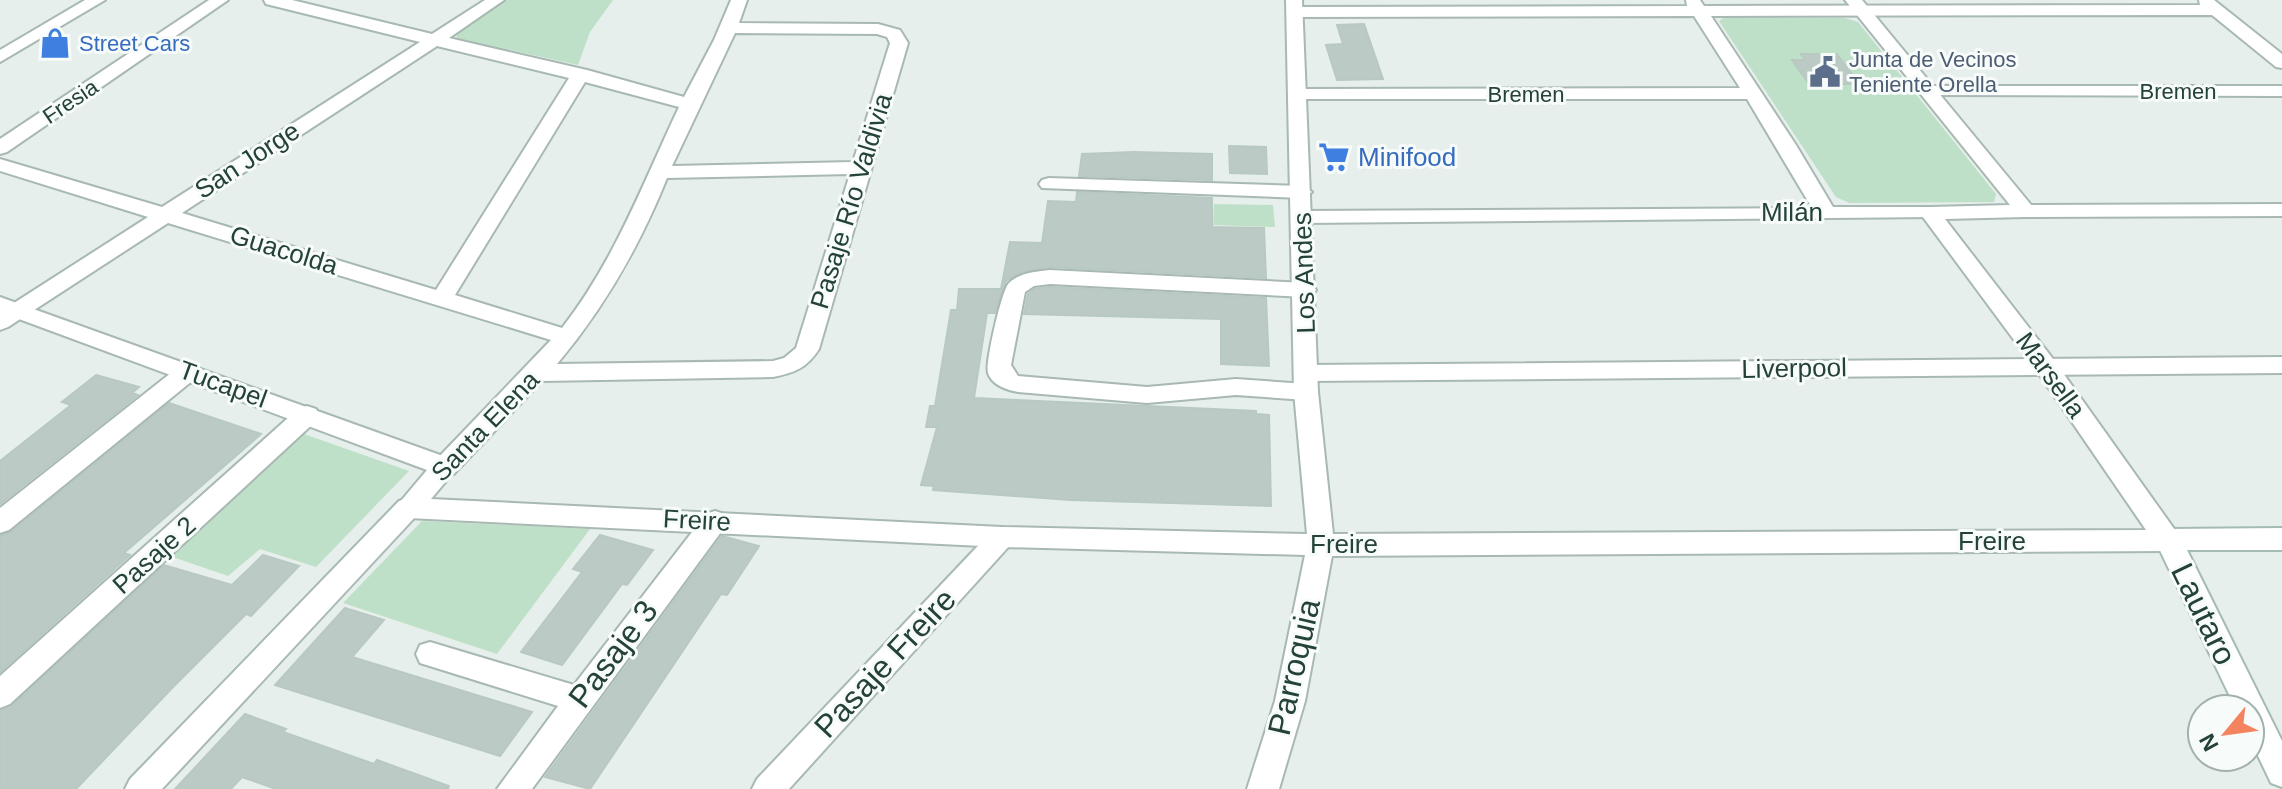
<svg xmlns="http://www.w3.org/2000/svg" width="2282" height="789" font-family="Arial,sans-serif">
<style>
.green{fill:#bfe0c8}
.building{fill:#bbcac4;stroke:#b8c9c2;stroke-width:2}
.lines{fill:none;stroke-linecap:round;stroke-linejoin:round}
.minor-casing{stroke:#a8b8b2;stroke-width:4}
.tertiary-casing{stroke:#a8b8b2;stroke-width:4}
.secondary-casing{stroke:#a4bbb3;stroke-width:4}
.minor{fill:#fff;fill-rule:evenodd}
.tertiary{fill:#fff;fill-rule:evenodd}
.secondary{fill:#fff;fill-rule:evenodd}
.labels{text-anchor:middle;stroke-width:6;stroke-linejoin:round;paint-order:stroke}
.far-shop-label{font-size:22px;fill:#366cbe;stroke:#f7fbf9;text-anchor:start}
.far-service-label{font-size:22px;fill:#4e5e75;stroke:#f7fbf9;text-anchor:start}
.far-street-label{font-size:22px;fill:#24423a;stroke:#f7fbf9}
.shop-label{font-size:26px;fill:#366cbe;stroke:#f7fbf9;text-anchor:start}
.street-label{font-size:26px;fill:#24423a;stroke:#f7fbf9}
.near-street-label{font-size:32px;fill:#24423a;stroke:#f7fbf9}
</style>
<rect width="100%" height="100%" fill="#e6efeb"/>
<g class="green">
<path d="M505,0H613L590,32L578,65L457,38L456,31Z"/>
<path d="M1725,17L1845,18L1858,22L1996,194L1994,202L1849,203L1836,197L1719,21Z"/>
<path d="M1214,204L1273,205L1275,227L1213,225Z"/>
<path d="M304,434L409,471L316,567L260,549L228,576L167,555Z"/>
<path d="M422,521L590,529L497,654L343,603Z"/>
</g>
<g class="building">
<path d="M1364,24L1383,79L1337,80L1326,45L1343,44L1337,25Z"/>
<path d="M1801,54H1837L1859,84H1809L1792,60H1805Z"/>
<path d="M1229,146L1266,147L1267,174L1230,173Z"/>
<path d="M1134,152L1212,154V180L1079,176L1082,154Z"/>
<path d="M1077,192L1212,198V227L1264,228L1266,278L1050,267L1022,272L1006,281L995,313H987L974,398L1256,411V414L1269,415L1271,506L1070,500L933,490L934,486L921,485L937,427H926L930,406H935L951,310H957L959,289H1001L1010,242L1042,243L1048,201L1076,202Z"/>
<path d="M1050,287L1266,298L1269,366L1221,364V319L1024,314L1028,294L1035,289Z"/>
<path d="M96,375L139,387L132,393L138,395L0,504V461L71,405L62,402Z"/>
<path d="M169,403L261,434L124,553L130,555L0,672V536L11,532Z"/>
<path d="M600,535L653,550L627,585L622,584L562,665L521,652L582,572L573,569Z"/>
<path d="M722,536L759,546L727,595L721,594L590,789L545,777Z"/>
<path d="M263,555L299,566L251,616L246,614L174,686L76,789H0V711L12,706L164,565L232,585Z"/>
<path d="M345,608L384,620L352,657L532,712L500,756L275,685Z"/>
<path d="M245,714L286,729L283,732L374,764L377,760L449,786L448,789H276L242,777L231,789H175Z"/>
</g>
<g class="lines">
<defs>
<g id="minor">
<path d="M85,0H105L0,62V50Z"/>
<path d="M209,0H228L7,152L0,154V139Z"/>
<path d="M264,0H292L432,34L485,0H504L449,38L587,70L684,97L714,40L731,0H747L739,23L878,24L900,30L908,43L819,349C807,368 794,373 773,377L542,381L454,474L445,476L436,474L432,467L436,460L551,340L168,223L8,327L0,330V312L148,217L0,171V159L162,207L420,42L266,4ZM735,33L877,34L887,37L890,43L853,162L672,166ZM437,46L569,78L436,290L182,213ZM585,82L679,107C643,183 615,260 562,328L455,295ZM850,174L796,348L784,358L773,361L557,364C605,307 639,247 667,178Z"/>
<path d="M1686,0H1700L1704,6L2200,5L2199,0H2214L2282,54V68L2276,67L2212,15L1711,16L1796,145L1833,207H1930L1937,209L1940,213L1937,217L1303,223L1293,217L1303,211L1812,208L1747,99H1299L1290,94L1299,89L1740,88L1694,16L1295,17L1287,12L1295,7L1687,6Z"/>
<path d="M1930,86H2282V96L1924,95L1921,91L1924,87Z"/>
<path d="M1049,178L1302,186L1312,192L1302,198L1042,188L1039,184L1042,180Z"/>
<path d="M2282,204V216L2026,217L2016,211L2026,205Z"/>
<path d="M1050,270L1305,283L1313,285L1316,290L1313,295L1305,297L1050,284L1034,286L1025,292L1011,365L1018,376L1147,387L1236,379L1306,384L1314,386L1318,392L1314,398L1306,400L1236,395L1147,403L1018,392C1007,390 992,385 988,373C985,363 1002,289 1009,283C1021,272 1035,272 1050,270Z"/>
<path d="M2282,357V373L1307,381L1299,379L1295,373L1299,367L1307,365Z"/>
<path d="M189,363L197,365L201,371L197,377L9,530L0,533V508L181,365Z"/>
<path d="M307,406L316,409L319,415L316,421L10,704L0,708V676L298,409Z"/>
<path d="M408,498L417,501L421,508L417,515L162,789H125L130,779L399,501Z"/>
<path d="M715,511L724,514L728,521L724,528L532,789H497L558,706L420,663L416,654L420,645L430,642L574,685L706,514Z"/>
<path d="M1002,527L1011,530L1015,537L1011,544L789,789H752L757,779L993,530Z"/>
</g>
<path id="tertiary" d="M1286,0H1302L1318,392L1333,534L2146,530L2037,371L1920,213L1930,207L2010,205L1845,0H1862L2036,211L2026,217L1945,219L2053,359L2177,533L2181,540L2177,547L2168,551L1332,556L1305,701L1279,789H1247L1275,701L1305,555L1002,547L408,518L399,515L395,508L427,470L0,312V297L454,460L458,467L431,499L1002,527L1307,534L1294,392Z"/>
<path id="secondary" d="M2282,528V550H2187L2282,741V787L2271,783L2250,739V709H2236L2155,540L2159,533L2168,529Z"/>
</defs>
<use href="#minor" class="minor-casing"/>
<use href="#tertiary" class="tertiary-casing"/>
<use href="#secondary" class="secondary-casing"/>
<use href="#minor" class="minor"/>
<use href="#tertiary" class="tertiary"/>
<use href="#secondary" class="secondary"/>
</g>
<defs>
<symbol id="shop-bare" viewBox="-9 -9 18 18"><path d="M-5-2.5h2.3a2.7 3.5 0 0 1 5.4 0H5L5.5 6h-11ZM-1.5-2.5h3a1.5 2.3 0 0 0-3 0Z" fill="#3f7fe0" stroke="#f7fbf9" stroke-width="2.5" paint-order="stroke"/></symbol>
<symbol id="civic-bare" viewBox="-9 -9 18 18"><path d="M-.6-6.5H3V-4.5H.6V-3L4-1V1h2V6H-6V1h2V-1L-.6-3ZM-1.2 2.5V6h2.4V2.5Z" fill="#5c6f8a" stroke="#f7fbf9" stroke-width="2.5" paint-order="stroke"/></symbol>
<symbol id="supermarket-bare" viewBox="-9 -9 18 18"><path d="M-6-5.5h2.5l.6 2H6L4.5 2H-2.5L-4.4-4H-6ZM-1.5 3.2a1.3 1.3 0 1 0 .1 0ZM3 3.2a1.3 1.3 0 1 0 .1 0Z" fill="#3f7fe0" stroke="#f7fbf9" stroke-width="2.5" paint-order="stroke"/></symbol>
</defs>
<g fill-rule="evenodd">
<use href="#shop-bare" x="33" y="21" width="44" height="44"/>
<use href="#civic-bare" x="1803" y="50" width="44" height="44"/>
<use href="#supermarket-bare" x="1312" y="135" width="44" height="44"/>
</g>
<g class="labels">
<g class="far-shop-label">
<text x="79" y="51">Street Cars</text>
</g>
<g class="far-service-label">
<text x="1849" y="67">Junta de Vecinos<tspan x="1849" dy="25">Teniente Orella</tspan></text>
</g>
<g class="far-street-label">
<text x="2178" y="99">Bremen</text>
<text x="1526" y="102">Bremen</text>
<text transform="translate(70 101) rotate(-34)" y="8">Fresia</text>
</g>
<g class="shop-label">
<text x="1358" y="166">Minifood</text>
</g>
<g class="street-label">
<text transform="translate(247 160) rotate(-33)" y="9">San Jorge</text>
<text transform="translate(851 201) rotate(-73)" y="9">Pasaje Río Valdivia</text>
<text x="1792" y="221">Milán</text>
<text transform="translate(284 250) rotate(17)" y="9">Guacolda</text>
<text transform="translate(1304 273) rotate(-92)" y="9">Los Andes</text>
<text transform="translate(1794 368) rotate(-1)" y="9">Liverpool</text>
<text transform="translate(2051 375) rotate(54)" y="9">Marsella</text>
<text transform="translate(223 384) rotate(20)" y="9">Tucapel</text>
<text transform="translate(485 426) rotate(-46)" y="9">Santa Elena</text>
<text transform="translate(697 520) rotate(3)" y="9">Freire</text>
<text x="1992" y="550">Freire</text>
<text x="1344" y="553">Freire</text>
<text transform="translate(154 555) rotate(-42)" y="9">Pasaje 2</text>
</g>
<g class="near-street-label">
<text transform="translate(2204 614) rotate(64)" y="11">Lautaro</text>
<text transform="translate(613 654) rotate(-53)" y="11">Pasaje 3</text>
<text transform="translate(885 663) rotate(-47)" y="11">Pasaje Freire</text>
<text transform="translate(1294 667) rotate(-77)" y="11">Parroquia</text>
</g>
</g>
<g transform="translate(2226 733) rotate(241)"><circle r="38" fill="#f7fbf9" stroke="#a3b1ad" stroke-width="2"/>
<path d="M0-6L14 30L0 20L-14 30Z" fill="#f4845f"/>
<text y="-12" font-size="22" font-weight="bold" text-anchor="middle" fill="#24423a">N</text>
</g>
</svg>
